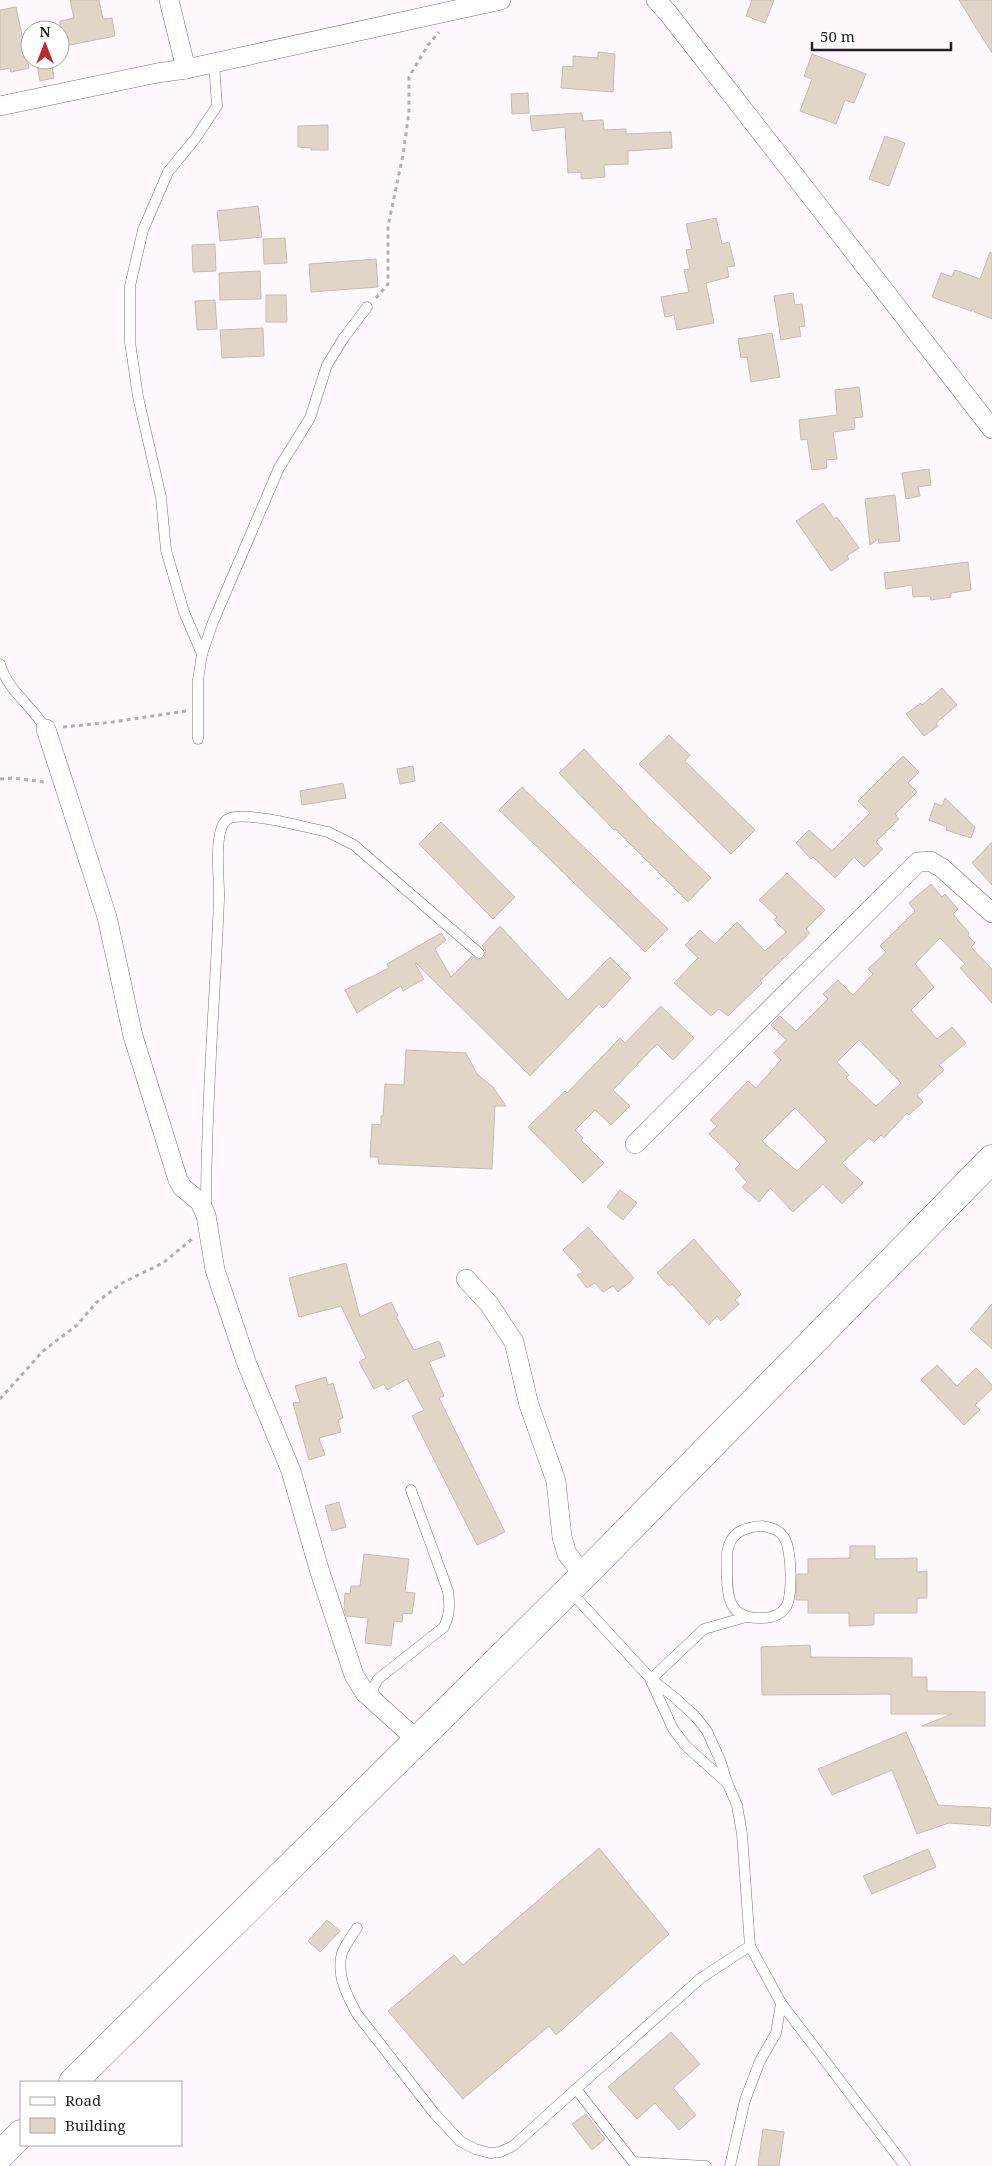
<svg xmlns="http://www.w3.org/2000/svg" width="992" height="2166" font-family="'Noto Serif',serif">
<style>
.building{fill:#e0d5c7;stroke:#c8bcae;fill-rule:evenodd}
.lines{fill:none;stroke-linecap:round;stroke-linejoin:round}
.lane-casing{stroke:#7d717d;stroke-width:11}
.street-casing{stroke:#7d717d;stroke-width:20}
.secondary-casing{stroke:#7d717d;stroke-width:29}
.path{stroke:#b4aeb4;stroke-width:3;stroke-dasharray:4 4;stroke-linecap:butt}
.lane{stroke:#fff;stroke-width:10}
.street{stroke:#fff;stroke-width:19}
.secondary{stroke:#fff;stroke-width:28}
</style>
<rect width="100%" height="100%" fill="#fff9ff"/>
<g class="building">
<path d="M70,0H99L103,19L112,18L115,36L60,47V21L74,18Z"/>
<path d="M752,0H774L765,23L746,16Z"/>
<path d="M959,0H992V53Z"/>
<path d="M16,7L29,68L11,72L10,68L0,70V10Z"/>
<path d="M598,52L615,54L613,92L561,88L563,66L573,67V56L598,58Z"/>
<path d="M812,54L866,74L854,103L845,100L836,124L800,111L812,79L804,76Z"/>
<path d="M36,60H51L54,78L40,81Z"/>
<path d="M528,93L529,113L512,114L511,94Z"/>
<path d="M582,113L583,121L603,120L604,130L626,129V134L671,132L672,148L628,151V164L604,165L605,177L581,179V172L568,173L565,127L532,131L530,116Z"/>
<path d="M328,125V150H311V148L298,147V126Z"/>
<path d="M885,136L905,143L889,186L869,179Z"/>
<path d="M258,206L262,237L220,241L217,211Z"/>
<path d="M716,218L722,244L729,242L735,266L727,267L729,277L706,283L714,323L677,330L674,315L665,317L661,297L689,292L684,270L690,269L686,250L692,249L686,224Z"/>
<path d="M285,238L287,263L264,264L263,239Z"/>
<path d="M215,244L216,271L193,272L192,245Z"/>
<path d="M990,252L992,253V319L975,312L973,309L971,311L932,297L941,273L952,277L955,270L980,279Z"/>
<path d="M376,259L378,287L311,292L309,264Z"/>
<path d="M260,271L261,299L220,300L219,273Z"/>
<path d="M793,293L795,305L802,304L805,326L799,327L801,336L781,340L774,296Z"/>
<path d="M266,295H286L287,322H266Z"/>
<path d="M215,300L217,329L197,330L195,301Z"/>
<path d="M263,328L264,356L222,358L220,330Z"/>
<path d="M772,333L780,377L751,382L747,357L741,358L738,339Z"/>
<path d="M859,387L863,417L854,418L855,429L833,432L837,459L826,460L827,468L812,470L807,439L801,440L799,420L837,415L835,390Z"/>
<path d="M929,469L931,485L918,487L920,496L906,499L902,473Z"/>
<path d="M895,495L900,541L879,543L878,539L870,545L865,499Z"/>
<path d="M823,503L834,519L837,517L859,548L847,556L849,559L831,571L796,521Z"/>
<path d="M968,562L971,590L951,593V597L931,600L930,596L913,597L912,585L886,589L884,573Z"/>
<path d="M942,688L957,705L936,723L938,726L924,736L906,714L921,703L922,705Z"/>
<path d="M669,735L690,755L685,761L755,830L731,854L639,764Z"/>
<path d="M584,749L653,822L711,878L688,902L615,829L614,830L559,773Z"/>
<path d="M903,756L919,772L908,783L917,792L895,814L899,819L876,842L883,849L864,867L854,857L835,878L813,857L811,859L796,843L809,830L832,851L870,813L858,801Z"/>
<path d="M413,766L415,781L400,784L397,769Z"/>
<path d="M343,783L346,798L302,805L300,791Z"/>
<path d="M522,787L668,929L645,952L499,810Z"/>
<path d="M945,798L975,827L971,838L946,830L947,827L929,820L935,803L942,806Z"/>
<path d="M441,822L515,897L493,919L419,844Z"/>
<path d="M992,842V885L972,863Z"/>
<path d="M787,873L825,910L806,929L810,933L760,981L762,983L728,1016L719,1009L711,1016L674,983L698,958L685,945L700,930L715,944L737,922L765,951L786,932L774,920L777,917L759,900Z"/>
<path d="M931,884L942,897L945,894L958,909L953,914L969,933L968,936L975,943L971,947L992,969V1003L960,968L965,964L940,938L915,964L934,987L911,1010L937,1039L952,1027L966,1043L939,1065L944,1070L917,1095L923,1102L909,1115L907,1113L884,1138L881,1135L874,1142L869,1138L842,1163L863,1183L842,1204L823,1184L793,1212L770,1188L759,1202L742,1187L747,1182L735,1169L740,1164L709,1134L717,1126L710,1120L748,1081L756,1088L781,1060L774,1053L786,1040L771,1025L780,1016L796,1031L828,999L823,994L838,980L853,995L873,974L868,969L886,952L880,946L915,911L909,903ZM859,1040L901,1083L876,1106L846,1078L849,1075L837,1062ZM795,1108L827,1141L797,1171L762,1141Z"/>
<path d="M500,926L568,1000L610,957L631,978L603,1008L599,1004L530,1076L416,963L415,964L424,979L403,991L401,986L357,1013L345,990L389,968L387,964L441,933L446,940L435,949L451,977L472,956L478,960L484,958L486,951L482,946Z"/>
<path d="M661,1006L694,1038L673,1060L657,1044L613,1090L630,1106L611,1125L595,1110L575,1130L583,1138L581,1140L604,1163L583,1183L528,1127L565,1091L567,1093L620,1038L625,1043Z"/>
<path d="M406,1050L466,1053L477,1074L493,1087L506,1106H495L492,1169L379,1164L378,1157H370L372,1124L381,1125V1116H383L385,1084L404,1085Z"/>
<path d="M620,1190L637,1203L623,1220L607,1207Z"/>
<path d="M588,1227L634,1278L618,1292L613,1286L603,1292L595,1283L587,1288L577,1275L583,1272L563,1250Z"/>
<path d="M694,1239L741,1294L735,1300L739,1304L721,1321L717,1316L709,1325L672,1284L669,1286L657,1273Z"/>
<path d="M346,1263L360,1317L391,1302L398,1316L396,1317L414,1350L439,1341L445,1356L429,1362L444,1396L439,1398L505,1532L477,1545L412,1416L424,1410L407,1379L387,1390L384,1384L374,1389L359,1362L366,1358L341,1306L299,1317L289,1278Z"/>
<path d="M992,1304V1349L970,1329Z"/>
<path d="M937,1365L957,1386L976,1368L992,1385V1389L975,1405L980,1410L964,1425L921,1380Z"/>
<path d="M326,1377L328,1385L333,1383L343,1418L338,1420L341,1432L319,1438L325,1455L309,1460L293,1403L300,1402L295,1386Z"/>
<path d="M339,1502L346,1527L332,1531L325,1506Z"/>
<path d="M850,1546H875V1559L917,1558V1572L927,1571V1598H917V1613H874V1625L849,1626V1613H808V1600H796L797,1574H808V1559L850,1558Z"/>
<path d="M364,1554L409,1559L405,1592L415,1593L412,1614L403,1613L402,1622L394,1621L391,1646L365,1643L368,1618L346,1616L344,1608L345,1593L350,1594L351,1586H360Z"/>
<path d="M810,1645L811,1657L912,1658V1677H927V1691L985,1692V1726H922L952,1714H891V1694L762,1695L761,1647Z"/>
<path d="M906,1732L938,1805L991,1808L990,1826L949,1823L917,1834L892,1770L832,1795L818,1769Z"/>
<path d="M599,1848L669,1934L556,2035L549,2026L463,2099L388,2011L454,1955L463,1965Z"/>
<path d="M928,1849L936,1867L872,1894L863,1876Z"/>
<path d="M327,1920L340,1931L320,1952L308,1941Z"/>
<path d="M671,2032L700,2064L673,2088L696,2115L679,2130L655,2103L637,2119L608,2087Z"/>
<path d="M586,2114L605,2139L592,2150L572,2124Z"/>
<path d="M763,2129L784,2132L779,2166H758Z"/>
</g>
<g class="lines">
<defs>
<g id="lane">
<path d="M202,654L184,612L166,550L161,497L138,397L130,342V286L143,230L168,172L195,139L217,106L214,63"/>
<path d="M0,664C8,691 32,706 46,729"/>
<path d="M198,739V680L202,654L213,622L279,468L310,418L327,365L343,339L367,307"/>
<path d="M206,1206C206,1104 215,1002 219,899C220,882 212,829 228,819C244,810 308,828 328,832L354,845L479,953"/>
<path d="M763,1526C771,1528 778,1529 783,1536C792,1546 793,1596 786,1607C780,1615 771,1618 762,1618C720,1620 728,1582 727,1553C730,1532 744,1527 763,1526Z"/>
<path d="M569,1590L651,1679L673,1696L695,1716L707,1731L720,1760L727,1782L737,1805L742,1834L750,1946L781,2003L905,2166"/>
<path d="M651,1679L704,1629L746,1617"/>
<path d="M651,1681L673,1729L686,1746L726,1782"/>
<path d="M375,1701L373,1688L378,1679L444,1627C450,1614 450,1605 448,1591L411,1490"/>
<path d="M357,1928C352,1936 345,1945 342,1953C336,1974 347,1996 357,2014L434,2113L460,2141L475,2149L490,2153L500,2152L513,2146L576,2089"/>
<path d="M706,2166L633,2162L576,2089L701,1978L750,1946"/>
<path d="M730,2166L745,2100L760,2061L776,2033L781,2003"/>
</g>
<g id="street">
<path d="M169,0L186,69L501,0"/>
<path d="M656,0L668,13L992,429"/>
<path d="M0,106L157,73L186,69"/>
<path d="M46,729L107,917L133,1036L178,1180L182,1187L200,1202L206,1215L215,1270L247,1364L291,1471L319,1569L354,1675L365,1693L417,1740"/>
<path d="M635,1144L918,862L930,861L942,868L992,913"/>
<path d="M466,1279L489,1304L514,1342L529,1405L556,1481L562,1537L567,1554L584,1575"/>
</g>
<g id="secondary">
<path d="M73,2082L584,1575L992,1159"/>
<path d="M0,2155L21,2134"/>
</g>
</defs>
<use href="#lane" class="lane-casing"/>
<use href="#street" class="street-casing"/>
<use href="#secondary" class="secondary-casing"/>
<g class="path">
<path d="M376,298L388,284V226L403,155L409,112V77L428,45L439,32"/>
<path d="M63,727L113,722L186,711"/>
<path d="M0,779L13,778L44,782"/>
<path d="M0,1399L43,1351L77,1325L97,1302L122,1283L163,1263L192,1239"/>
</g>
<use href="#lane" class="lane"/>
<use href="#street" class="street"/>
<use href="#secondary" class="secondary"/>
</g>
<rect x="20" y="2081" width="162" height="65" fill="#ffffff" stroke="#a7a5a7"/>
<rect x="30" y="2097" width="25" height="8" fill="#ffffff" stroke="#a7a5a7"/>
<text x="65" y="2106" font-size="15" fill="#231e23">Road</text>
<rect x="30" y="2118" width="25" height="15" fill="#e0d5c7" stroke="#a7a5a7"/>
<text x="65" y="2131" font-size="15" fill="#231e23">Building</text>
<g transform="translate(45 45)"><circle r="24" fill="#ffffff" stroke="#a7a5a7"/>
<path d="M0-4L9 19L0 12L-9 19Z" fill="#bb2b2c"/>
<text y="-8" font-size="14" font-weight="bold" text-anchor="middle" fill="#231e23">N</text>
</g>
<path d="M812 42v8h139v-8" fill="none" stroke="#231e23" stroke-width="2.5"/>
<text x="820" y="42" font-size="15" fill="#231e23" stroke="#ffffff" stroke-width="4" paint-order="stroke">50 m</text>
</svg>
